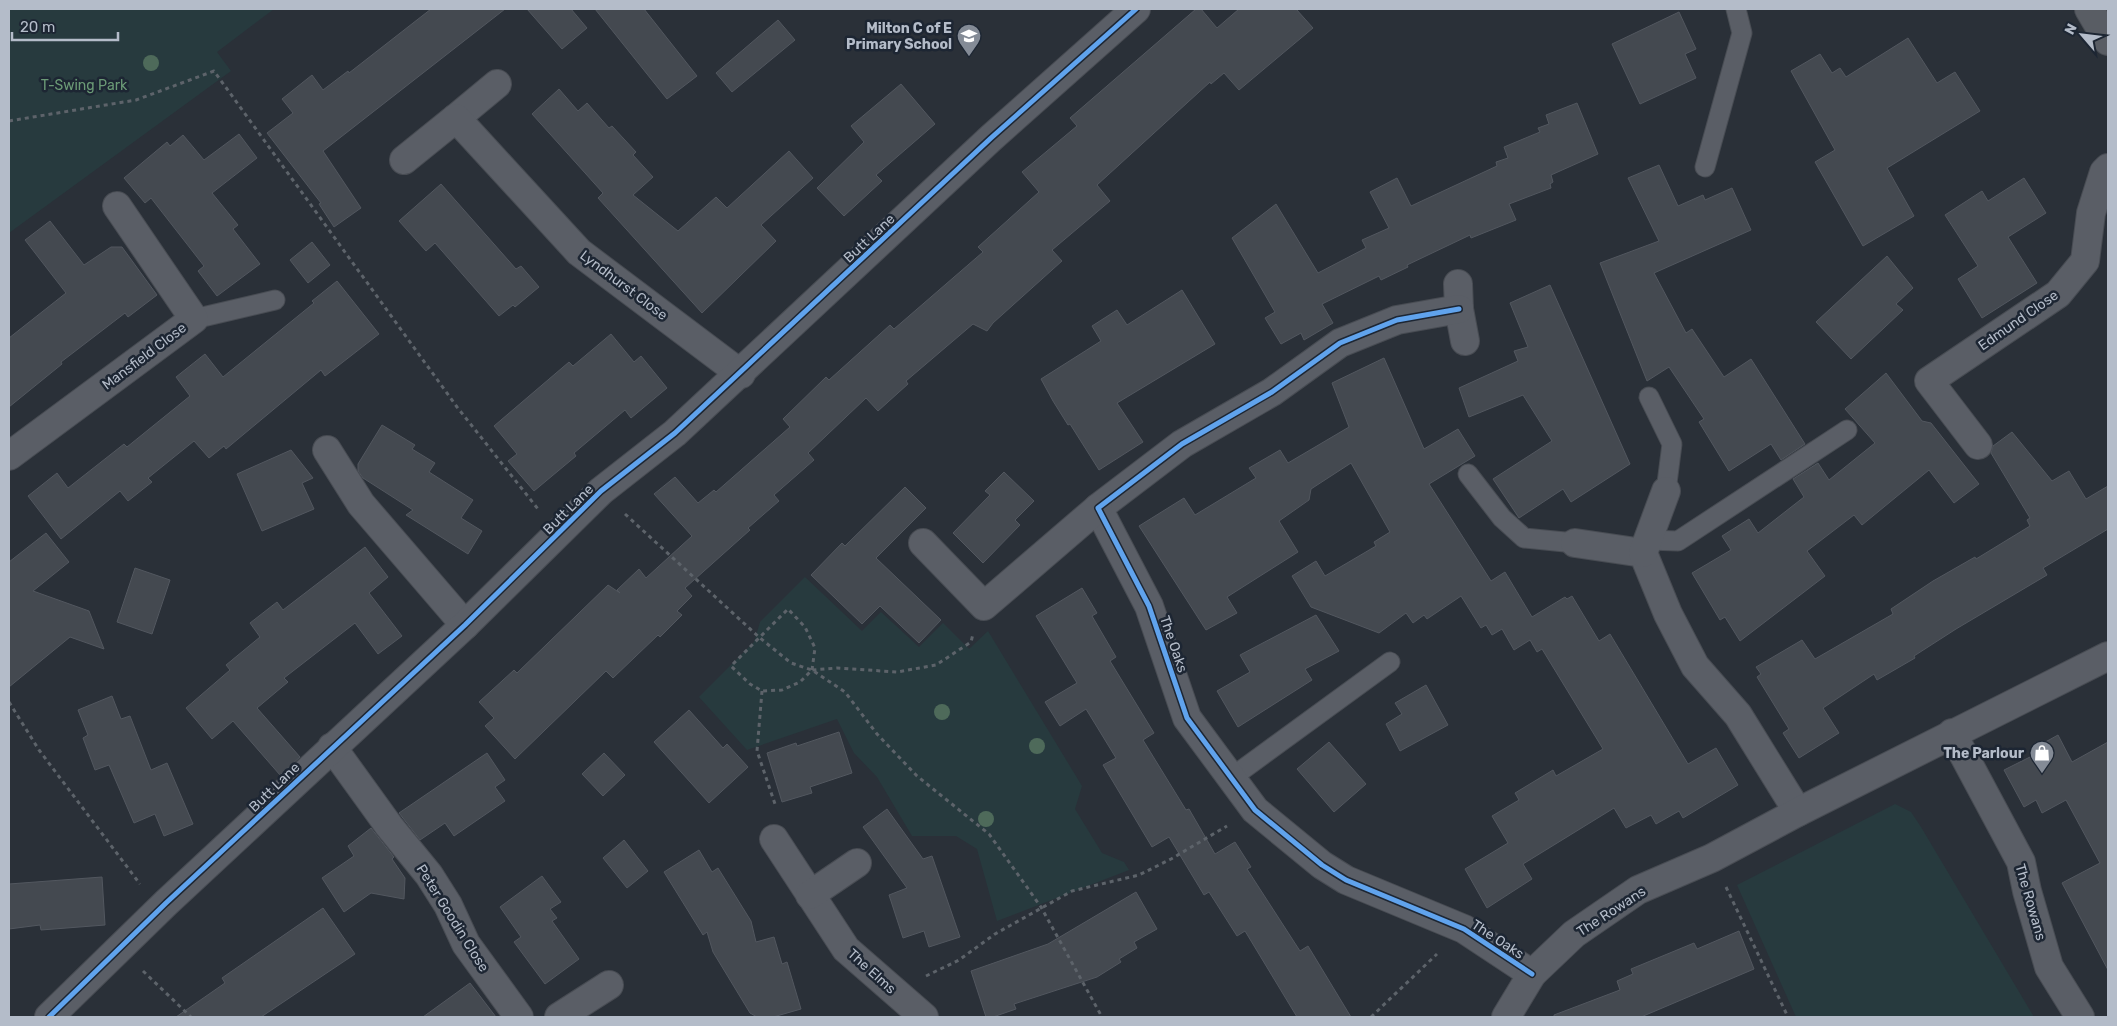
<svg xmlns="http://www.w3.org/2000/svg" width="2117" height="1026" font-family="Rubik,sans-serif">
<style>
.green{fill:#273a3e}
.building{fill:#444950;stroke:#52575f}
.lines{fill:none;stroke-linecap:round;stroke-linejoin:round}
.lane-casing{stroke:#484c53;stroke-width:21}
.street-casing{stroke:#484c53;stroke-width:30}
.secondary-casing{stroke:#484c53;stroke-width:30}
.path{stroke:#5d636a;stroke-width:3;stroke-dasharray:4 4;stroke-linecap:butt}
.lane{stroke:#5a5e66;stroke-width:19}
.street{stroke:#5a5e66;stroke-width:28}
.secondary{stroke:#595d64;stroke-width:28}
.cycleway-casing{stroke:#1d2633;stroke-width:8}
.cycleway{stroke:#60a3ed;stroke-width:5}
.tree{fill:#4e6a5a}
.labels{text-anchor:middle;stroke-width:5;stroke-linejoin:round;paint-order:stroke}
.poi-label{font-size:14px;font-weight:bold;fill:#b4bcc9;stroke:#1d2633;text-anchor:end}
.park-label{font-size:14px;fill:#6b9a76;stroke:#1d2633}
.street-label{font-size:14px;fill:#b4bcc9;stroke:#1d2633}
</style>
<rect width="100%" height="100%" fill="#2a3038"/>
<g class="green">
<path d="M9,9H274L217,52L231,71L9,233Z"/>
<path d="M805,577L862,631L881,612L919,647L943,623L969,649L988,631L1082,786L1075,809L1102,853L1124,862L1129,870L997,921L977,849L956,836H912L877,777L854,753L837,719L747,750L699,697L754,642L760,622Z"/>
<path d="M1895,804L1911,812L1921,827L2034,1017H1796L1737,885Z"/>
</g>
<g class="building">
<path d="M431,9H505L323,151L361,208L334,227L319,204L321,203L267,133L293,113L282,99L312,75L323,90L348,71L349,73Z"/>
<path d="M527,9H571L587,28L562,49Z"/>
<path d="M595,9H644L697,76L667,99Z"/>
<path d="M1196,9H1201L1217,28L1239,9H1296L1313,28L1239,90L1224,73L1211,84L1210,82L1097,185L1110,201L1052,250L1062,261L993,323L987,331L973,324L906,381L908,384L878,411L866,398L808,453L814,460L774,495L779,501L748,528L750,530L685,588L692,596L677,611L682,615L660,637L658,635L613,678L606,671L515,759L485,726L494,718L479,702L514,670L517,673L608,585L620,593L617,590L639,569L646,578L692,536L654,494L675,477L698,503L714,490L716,492L790,427L783,419L826,377L829,380L890,325L894,329L983,252L978,247L1039,192L1022,172L1077,126L1070,118Z"/>
<path d="M1679,12L1696,49L1685,54L1696,78L1640,104L1612,44Z"/>
<path d="M778,20L795,40L732,92L716,73Z"/>
<path d="M1908,38L1937,83L1955,72L1980,111L1887,168L1914,216L1863,246L1815,162L1835,150L1791,71L1820,54L1832,73L1840,68L1846,77Z"/>
<path d="M901,84L935,124L876,175L882,181L844,216L817,188L864,142L851,126Z"/>
<path d="M559,89L578,111L587,103L609,128L612,126L636,152L633,155L653,177L633,195L678,231L716,197L727,208L789,151L813,178L761,225L776,241L702,313L598,198L603,193L532,114Z"/>
<path d="M1577,103L1598,154L1551,175L1553,182L1550,184L1551,188L1509,204L1516,220L1471,238L1470,235L1407,265L1408,267L1381,280L1379,276L1322,304L1333,323L1304,340L1301,333L1281,344L1265,318L1275,312L1232,238L1276,204L1318,273L1366,248L1362,240L1389,228L1370,192L1397,178L1411,206L1497,166L1496,162L1508,158L1504,147L1540,132L1538,128L1549,124L1546,115Z"/>
<path d="M239,134L257,158L212,193L238,225L233,229L260,264L217,296L198,271L204,266L151,198L145,203L124,178L167,142L170,146L183,135L204,160Z"/>
<path d="M1659,165L1678,206L1703,195L1705,200L1732,188L1751,230L1654,273L1686,333L1692,329L1724,377L1751,359L1805,444L1781,460L1771,444L1729,471L1699,422L1704,419L1669,367L1647,381L1600,263L1659,241L1628,178Z"/>
<path d="M2024,178L2046,213L2008,237L2037,283L1982,318L1958,279L1978,266L1945,215L1982,191L1988,201Z"/>
<path d="M441,184L516,269L521,266L539,287L515,307L513,305L499,316L435,243L426,251L399,221Z"/>
<path d="M50,221L84,265L111,247H122L157,295L128,317L125,313L61,362L62,364L9,407V338L66,293L25,240Z"/>
<path d="M312,242L330,265L308,283L290,260Z"/>
<path d="M1887,256L1913,288L1896,304L1903,310L1851,359L1816,322Z"/>
<path d="M337,281L379,334L325,376L321,370L226,449L224,446L209,458L194,441L148,478L152,482L128,501L120,491L61,539L28,496L57,473L68,488L124,444L127,447L190,396L176,377L205,354L223,377L314,303L312,301Z"/>
<path d="M1550,285L1630,464L1571,502L1563,489L1519,518L1493,479L1552,441L1523,395L1469,417L1459,388L1518,361L1514,351L1528,347L1510,303Z"/>
<path d="M1182,290L1215,344L1117,403L1143,442L1099,470L1070,424L1068,425L1053,401L1041,379L1101,341L1092,326L1117,310L1127,325Z"/>
<path d="M611,334L634,362L641,356L667,388L631,418L625,410L574,453L576,456L534,491L508,461L517,454L494,426L569,362L573,366Z"/>
<path d="M1384,358L1424,449L1458,429L1475,456L1429,484L1491,581L1505,572L1532,617L1565,597L1567,599L1572,596L1599,641L1610,634L1688,764L1716,748L1738,785L1683,818L1679,811L1656,824L1651,815L1626,828L1614,808L1523,864L1532,879L1487,908L1465,869L1508,843L1492,816L1519,800L1515,793L1553,770L1556,776L1603,749L1542,649L1537,652L1530,640L1514,650L1502,629L1492,635L1486,625L1481,628L1461,596L1427,619L1424,615L1413,623L1406,613L1379,633L1311,607L1292,576L1316,561L1325,576L1376,546L1374,542L1390,532L1351,463L1311,489L1309,500L1279,521L1298,552L1227,597L1237,613L1206,630L1139,526L1184,498L1195,515L1256,478L1249,468L1280,450L1288,463L1349,427L1332,383Z"/>
<path d="M1886,373L1922,421L1931,423L1979,484L1954,503L1929,470L1862,525L1854,515L1807,551L1825,576L1740,641L1725,617L1720,620L1692,573L1731,550L1722,536L1749,519L1758,533L1804,497L1793,479L1818,463L1829,480L1875,443L1845,409Z"/>
<path d="M382,425L415,445L412,449L435,463L429,472L473,500L461,518L482,531L468,554L406,515L413,510L363,478L358,471V464Z"/>
<path d="M2012,432L2052,481L2069,471L2086,499L2108,486V529L2043,568L2047,575L1956,629L1914,656L1915,658L1877,680L1874,674L1823,708L1839,733L1799,758L1783,733L1789,729L1757,677L1761,674L1756,667L1802,640L1815,659L1893,614L1891,609L1933,581L1975,557L1976,559L2030,526L2027,520L2030,518L1991,453L1993,446Z"/>
<path d="M291,450L313,478L302,483L314,509L262,531L237,474Z"/>
<path d="M1004,472L1034,501L1015,520L1020,525L983,563L953,533L990,495L985,491Z"/>
<path d="M905,487L926,508L876,558L941,620L919,643L880,606L862,624L811,575L842,543L845,546Z"/>
<path d="M46,533L69,562L33,591L89,611L104,649L70,637L9,687V562Z"/>
<path d="M365,547L388,577L369,593L402,636L378,654L355,623L284,678L288,682L257,708L300,757L280,775L233,721L212,739L186,708L230,670L226,665L260,637L250,623L277,602L283,610Z"/>
<path d="M135,568L170,580L152,634L117,622Z"/>
<path d="M1082,588L1097,613L1092,616L1116,657L1110,661L1154,733L1143,740L1186,810L1189,809L1215,854L1235,842L1251,867L1247,869L1300,951L1308,946L1351,1017H1297L1245,931L1237,936L1209,892L1204,895L1169,837L1152,847L1103,765L1116,758L1086,709L1060,726L1045,702L1077,683L1036,616Z"/>
<path d="M1316,615L1339,651L1305,669L1312,680L1238,727L1217,691L1250,672L1240,655Z"/>
<path d="M1426,685L1448,725L1400,751L1386,724L1402,714L1395,703Z"/>
<path d="M112,696L121,719L130,716L151,770L167,763L193,824L164,836L155,814L134,823L109,765L95,770L83,738L88,735L78,710Z"/>
<path d="M689,710L723,748L727,744L748,767L709,803L654,742Z"/>
<path d="M839,732L852,773L810,787L812,793L782,802L767,753L796,743L797,746Z"/>
<path d="M2058,735L2072,762L2108,742V970L2062,883L2100,863L2066,800L2042,813L2036,800L2024,807L2004,770L2034,755L2031,750Z"/>
<path d="M1329,742L1366,784L1334,812L1297,769Z"/>
<path d="M487,753L505,780L495,787L505,801L454,836L445,823L420,840L399,813Z"/>
<path d="M604,753L625,775L603,796L582,774Z"/>
<path d="M887,809L923,859L932,856L960,937L929,947L924,931L903,938L889,895L907,888L863,827Z"/>
<path d="M371,828L394,857L392,859L405,878L404,899L371,893L344,912L322,878L354,856L348,846Z"/>
<path d="M624,840L648,871L627,888L603,858Z"/>
<path d="M699,850L712,872L718,868L751,921L756,942L774,937L782,964L787,962L801,1009L773,1017H757L750,1013L713,952L707,932L703,935L664,872Z"/>
<path d="M542,876L561,902L550,909L557,918L552,921L579,959L545,984L514,942L521,937L500,907Z"/>
<path d="M102,877L105,925L41,930L40,925L9,929V884Z"/>
<path d="M1136,892L1157,929L1134,942L1137,948L1119,959L1121,962L1097,977L1014,1004L1016,1009L993,1017H986L971,971L1048,944Z"/>
<path d="M323,908L355,954L261,1017H176L225,983L222,978Z"/>
<path d="M1739,931L1754,969L1641,1017H1554V1015L1620,990L1617,981L1633,974L1631,969L1694,943L1697,949Z"/>
<path d="M470,983L496,1017H423Z"/>
</g>
<g class="lines">
<defs>
<g id="lane">
<path d="M1705,167L1742,33L1736,9"/>
<path d="M194,319L275,300"/>
<path d="M1649,397L1672,444L1666,491"/>
<path d="M1468,474L1502,518L1524,538L1575,543"/>
<path d="M1648,540L1678,541L1847,430"/>
<path d="M1231,778L1390,662"/>
</g>
<g id="street">
<path d="M456,118L497,84"/>
<path d="M404,160L456,118L579,252L741,374"/>
<path d="M1458,284L1459,309L1465,341"/>
<path d="M1459,309L1397,320L1340,343L1272,392L1182,444L1098,508L1149,606L1187,718L1255,810L1322,865L1346,880L1464,929L1532,974"/>
<path d="M1978,445L1929,381L2058,294L2085,261L2091,213L2104,172L2108,168"/>
<path d="M327,450L361,504L465,625"/>
<path d="M9,456L194,319L117,206"/>
<path d="M923,543L984,606L1098,508"/>
<path d="M1575,543L1643,553L1668,614L1695,666L1738,715L1798,812"/>
<path d="M1643,553L1666,491"/>
<path d="M1952,733L2021,862L2027,891L2049,967L2080,1017"/>
<path d="M332,747L389,826L429,875L448,905L466,944L519,1017"/>
<path d="M774,839L846,949L924,1017"/>
<path d="M810,895L857,863"/>
<path d="M49,1017L166,903L465,625L601,491L675,433L991,138L1136,9"/>
<path d="M559,1017L609,985"/>
<path d="M1506,1017L1532,974L1574,934L1638,890L1712,858L1798,812L2108,656"/>
</g>
<path id="secondary" d="M2089,9L2108,41"/>
</defs>
<use href="#lane" class="lane-casing"/>
<use href="#street" class="street-casing"/>
<use href="#secondary" class="secondary-casing"/>
<g class="path">
<path d="M9,121L136,100L214,71L457,407L538,509"/>
<path d="M625,514L760,638L791,663L812,670L845,692L877,734L917,776L989,834L1041,907L1102,1017"/>
<path d="M812,670L815,648L805,627L788,609L731,666L750,684L762,691L782,690L800,682L812,670L837,668L897,672L936,665L971,642L973,634"/>
<path d="M762,691L757,751L776,807"/>
<path d="M9,702L39,750L140,884"/>
<path d="M1726,887L1788,1017"/>
<path d="M143,971L191,1017"/>
<path d="M926,976L959,960L995,934L1072,891L1139,875L1171,859L1227,826"/>
<path d="M1371,1017L1437,954"/>
</g>
<use href="#lane" class="lane"/>
<use href="#street" class="street"/>
<use href="#secondary" class="secondary"/>
<defs>
<g id="cycleway">
<path d="M1459,309L1397,320L1340,343L1272,392L1182,444L1098,508L1149,606L1187,718L1255,810L1322,865L1346,880L1464,929L1532,974"/>
<path d="M49,1017L166,903L465,625L601,491L675,433L991,138L1136,9"/>
</g>
</defs>
<use href="#cycleway" class="cycleway-casing"/>
<use href="#cycleway" class="cycleway"/>
</g>
<g class="tree">
<circle cx="151" cy="63" r="8"/>
<circle cx="942" cy="712" r="8"/>
<circle cx="1037" cy="746" r="8"/>
<circle cx="986" cy="819" r="8"/>
</g>
<defs>
<symbol id="school-pin" viewBox="-11 -11 22 30"><path d="M0 17L-7.5 6A9.5 9.5 0 1 1 7.5 6Z" fill="#848b96" stroke="#1d2633"/><path d="M0-5L7-2L0 1L-7-2ZM-4 1L0 2.5L4 1V4Q0 6-4 4Z" fill="#fff"/></symbol>
<symbol id="shop-pin" viewBox="-11 -11 22 30"><path d="M0 17L-7.5 6A9.5 9.5 0 1 1 7.5 6Z" fill="#848b96" stroke="#1d2633"/><path d="M-5-2.5h2.3a2.7 3.5 0 0 1 5.4 0H5L5.5 6h-11ZM-1.5-2.5h3a1.5 2.3 0 0 0-3 0Z" fill="#fff"/></symbol>
</defs>
<g fill-rule="evenodd">
<use href="#school-pin" x="955" y="22" width="28" height="38"/>
<use href="#shop-pin" x="2028" y="739" width="28" height="38"/>
</g>
<g class="labels">
<g class="poi-label">
<text x="952" y="33">Milton C of E<tspan x="952" dy="16">Primary School</tspan></text>
<text x="2024" y="758">The Parlour</text>
</g>
<g class="park-label">
<text x="84" y="90">T-Swing Park</text>
</g>
<g class="street-label">
<text transform="translate(869 238) rotate(-43)" y="5">Butt Lane</text>
<text transform="translate(624 285) rotate(37)" y="5">Lyndhurst Close</text>
<text transform="translate(2018 320) rotate(-35)" y="5">Edmund Close</text>
<text transform="translate(144 356) rotate(-37)" y="5">Mansfield Close</text>
<text transform="translate(568 509) rotate(-45)" y="5">Butt Lane</text>
<text transform="translate(1174 644) rotate(71)" y="5">The Oaks</text>
<text transform="translate(274 787) rotate(-44)" y="5">Butt Lane</text>
<text transform="translate(2031 902) rotate(74)" y="5">The Rowans</text>
<text transform="translate(1611 911) rotate(-33)" y="5">The Rowans</text>
<text transform="translate(453 918) rotate(58)" y="5">Peter Goodin Close</text>
<text transform="translate(1498 939) rotate(33)" y="5">The Oaks</text>
<text transform="translate(872 971) rotate(42)" y="5">The Elms</text>
</g>
</g>
<rect width="2117" height="1026" fill="none" stroke="#b4bcc9" stroke-width="20"/>
<g transform="translate(2082 35) rotate(298)" stroke="#1d2633" stroke-width="4" paint-order="stroke">
<path d="M0-4L9 19L0 12L-9 19Z" fill="#b4bcc9"/>
<text y="-8" font-size="14" font-weight="bold" text-anchor="middle" fill="#b4bcc9">N</text>
</g>
<path d="M12 32v8h106v-8" fill="none" stroke="#b4bcc9" stroke-width="2.5"/>
<text x="20" y="32" font-size="15" fill="#b4bcc9" stroke="#1d2633" stroke-width="4" paint-order="stroke">20 m</text>
</svg>
